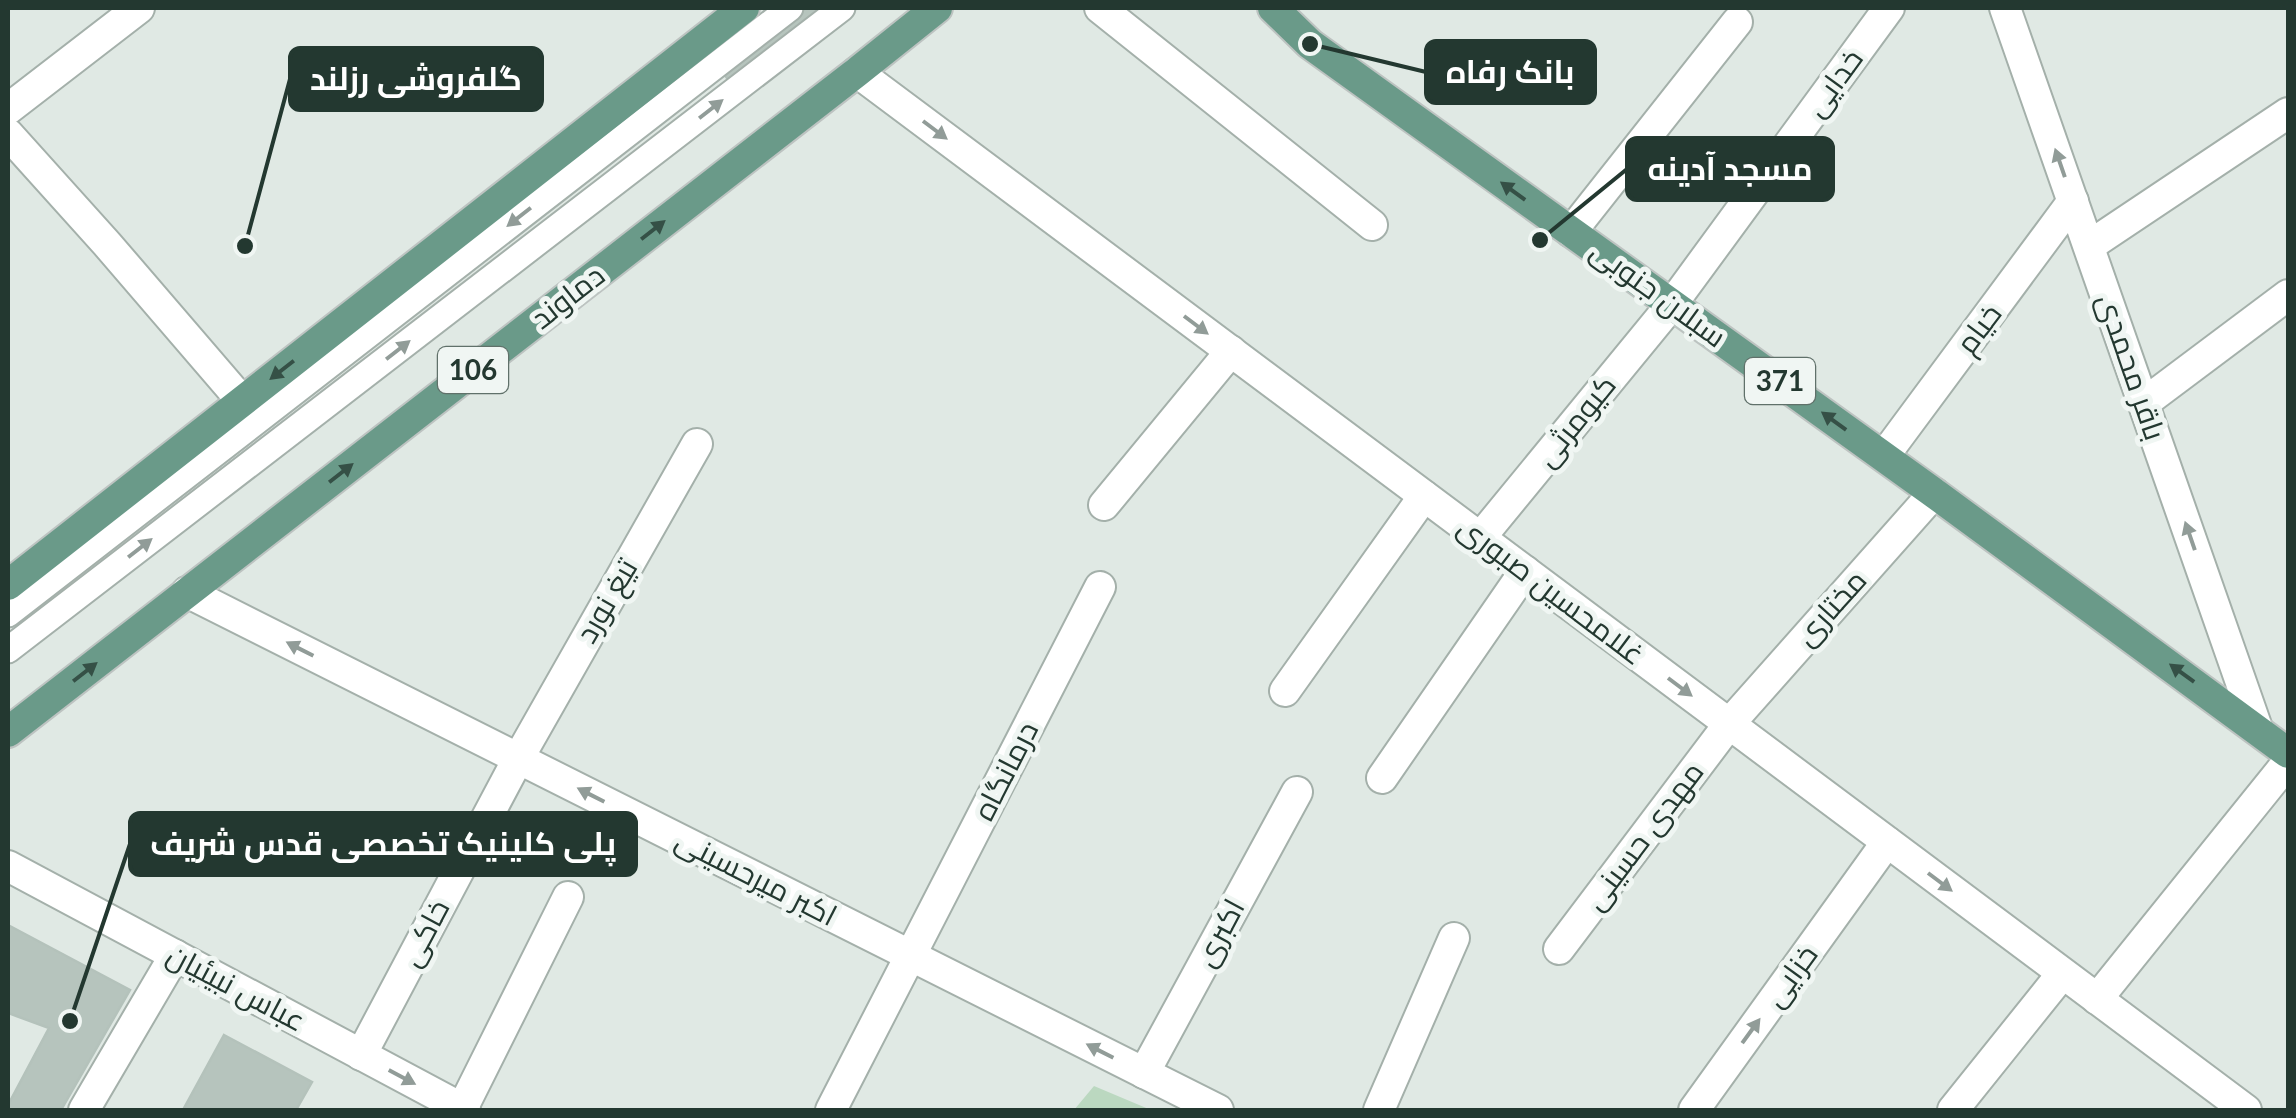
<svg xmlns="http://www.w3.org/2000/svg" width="2296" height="1118" font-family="Lato,Cairo,sans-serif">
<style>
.green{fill:#bbd8c0}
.building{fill:#b6c4bd;stroke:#b4c2bb;stroke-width:2.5}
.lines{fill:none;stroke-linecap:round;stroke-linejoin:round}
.service-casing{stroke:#a4b0aa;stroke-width:29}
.minor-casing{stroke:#a4b0aa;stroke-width:34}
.primary-casing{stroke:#bdc3c1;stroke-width:34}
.service{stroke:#fff;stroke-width:25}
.minor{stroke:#fff;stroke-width:30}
.primary{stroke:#6a9a89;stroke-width:30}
.oneway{fill:#919c98}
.oneway2{fill:#355046}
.labels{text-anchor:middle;stroke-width:10;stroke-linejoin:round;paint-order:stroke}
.shield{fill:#f0f6f3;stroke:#60716a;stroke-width:2.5}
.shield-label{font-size:28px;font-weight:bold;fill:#233830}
.street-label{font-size:30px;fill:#233830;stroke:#f0f6f3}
.leader{fill:none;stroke:#233830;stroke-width:4}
.callout-dot{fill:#233830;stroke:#f0f6f3;stroke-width:4}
.callout{fill:#233830;stroke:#233830;stroke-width:4}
.callout-label{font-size:32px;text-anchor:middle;font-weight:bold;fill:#fff}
</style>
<rect width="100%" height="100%" fill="#e0e9e4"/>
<path class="green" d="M1094,1086L1151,1110H1074Z"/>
<g class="building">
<path d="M797,8H833L732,85L719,67Z"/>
<path d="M8,925L130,990L61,1110H8V1105L49,1028L8,1013Z"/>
<path d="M224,1035L312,1082L296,1110H183Z"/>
</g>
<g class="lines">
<defs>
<g id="service">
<path d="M8,614L790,8"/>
<path d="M8,650L842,8"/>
</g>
<g id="minor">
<path d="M1100,8L1372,225"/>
<path d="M2005,8L2257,728"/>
<path d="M857,72L2246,1110"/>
<path d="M8,109L139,8"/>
<path d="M8,134L107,244L242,401"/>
<path d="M1571,232L1737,22"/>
<path d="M2089,246L2288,113"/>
<path d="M2144,403L2288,295"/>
<path d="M1884,456L2073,201"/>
<path d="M1104,505L1231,351"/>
<path d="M1480,538L1672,304L1889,8"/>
<path d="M187,592L1218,1110"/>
<path d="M1285,691L1424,496"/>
<path d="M1382,778L1525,571"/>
<path d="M8,866L465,1110"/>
<path d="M1559,949L1729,724L1934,493"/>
<path d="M2097,999L2288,762"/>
<path d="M361,1055L518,759L697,444"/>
<path d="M1144,1073L1297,792"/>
<path d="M462,1109L568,897"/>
<path d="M84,1110L175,955"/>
<path d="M831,1110L1100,587"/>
<path d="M1379,1110L1454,938"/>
<path d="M1694,1110L1887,842"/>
<path d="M1953,1110L2062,974"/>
</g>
<g id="primary">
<path d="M1273,8L1310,44L1934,493L2288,753"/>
<path d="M8,585L744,8"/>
<path d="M8,732L857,72L937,8"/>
</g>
</defs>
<use href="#service" class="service-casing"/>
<use href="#minor" class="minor-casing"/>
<use href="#primary" class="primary-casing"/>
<use href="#service" class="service"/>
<use href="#minor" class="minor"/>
<use href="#primary" class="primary"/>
</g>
<defs><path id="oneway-solid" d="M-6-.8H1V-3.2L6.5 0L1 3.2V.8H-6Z" transform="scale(2.5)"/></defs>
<g class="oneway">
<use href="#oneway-solid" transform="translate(711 109) rotate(-38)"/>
<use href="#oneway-solid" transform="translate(935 130) rotate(37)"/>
<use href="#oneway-solid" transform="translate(2060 163) rotate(-109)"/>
<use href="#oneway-solid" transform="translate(519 217) rotate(142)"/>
<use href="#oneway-solid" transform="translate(1196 325) rotate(37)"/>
<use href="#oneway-solid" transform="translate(398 350) rotate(-38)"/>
<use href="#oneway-solid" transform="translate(2190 536) rotate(-109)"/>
<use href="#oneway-solid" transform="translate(140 548) rotate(-38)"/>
<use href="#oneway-solid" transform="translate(300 649) rotate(-153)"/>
<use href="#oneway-solid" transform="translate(1680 687) rotate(37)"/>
<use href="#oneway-solid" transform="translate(591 795) rotate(-153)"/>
<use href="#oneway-solid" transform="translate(1940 882) rotate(37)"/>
<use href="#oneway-solid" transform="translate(1751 1031) rotate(-54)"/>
<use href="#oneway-solid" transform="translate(1100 1051) rotate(-153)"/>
<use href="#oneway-solid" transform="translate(402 1077) rotate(28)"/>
</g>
<g class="oneway2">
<use href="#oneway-solid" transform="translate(1513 191) rotate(-144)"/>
<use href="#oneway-solid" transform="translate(653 230) rotate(-38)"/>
<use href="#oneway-solid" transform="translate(282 370) rotate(142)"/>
<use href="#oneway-solid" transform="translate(1834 421) rotate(-144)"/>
<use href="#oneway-solid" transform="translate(341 473) rotate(-38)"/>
<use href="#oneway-solid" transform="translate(85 672) rotate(-38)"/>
<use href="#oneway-solid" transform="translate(2182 673) rotate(-144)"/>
</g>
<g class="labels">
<g class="shield">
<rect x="438" y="347" width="70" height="46" rx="8"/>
<rect x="1745" y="358" width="70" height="46" rx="8"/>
</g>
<g class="shield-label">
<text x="473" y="380">106</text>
<text x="1780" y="391">371</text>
</g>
<g class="street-label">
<text transform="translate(1834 83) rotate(-54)" y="10">خدایی</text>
<text transform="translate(1658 294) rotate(36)" y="10">سبلان جنوبی</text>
<text transform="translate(568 297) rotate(-38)" y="10">دماوند</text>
<text transform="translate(1979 329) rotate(-53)" y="10">خیام</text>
<text transform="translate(2131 367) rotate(71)" y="10">باقر محمدی</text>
<text transform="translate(1576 421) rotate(-51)" y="10">کیومرثی</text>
<text transform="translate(1551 591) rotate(37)" y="10">غلامحسین صبوری</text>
<text transform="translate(607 601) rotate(-60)" y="10">تیغ نورد</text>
<text transform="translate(1831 608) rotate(-48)" y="10">مختاری</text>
<text transform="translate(1006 771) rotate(-63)" y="10">درمانگاه</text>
<text transform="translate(1644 836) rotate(-53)" y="10">مهدی حسینی</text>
<text transform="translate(756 878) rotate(27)" y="10">اکبر میرحسینی</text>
<text transform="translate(425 933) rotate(-62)" y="10">خاکی</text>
<text transform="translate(1220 933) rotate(-62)" y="10">اکبری</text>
<text transform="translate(1791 976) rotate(-54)" y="10">خزایی</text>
<text transform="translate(236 988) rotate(28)" y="10">عباس نبیئیان</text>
</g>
</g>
<path class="leader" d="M1310 44L1426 72M245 246L290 79M1540 240L1627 169M70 1021L130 844"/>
<g class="callout-dot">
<circle cx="1310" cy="44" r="10"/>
<circle cx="245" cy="246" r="10"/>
<circle cx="1540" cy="240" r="10"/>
<circle cx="70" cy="1021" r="10"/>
</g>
<g class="callout">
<rect x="1426" y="41" width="169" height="62" rx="10"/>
<rect x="290" y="48" width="252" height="62" rx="10"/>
<rect x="1627" y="138" width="206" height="62" rx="10"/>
<rect x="130" y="813" width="506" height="62" rx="10"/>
</g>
<g class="callout-label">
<text x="1510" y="83">بانک رفاه</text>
<text x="416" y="90">گلفروشی رزلند</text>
<text x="1730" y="180">مسجد آدینه</text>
<text x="383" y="855">پلی کلینیک تخصصی قدس شریف</text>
</g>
<rect width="2296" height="1118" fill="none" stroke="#233830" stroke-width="20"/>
</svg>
